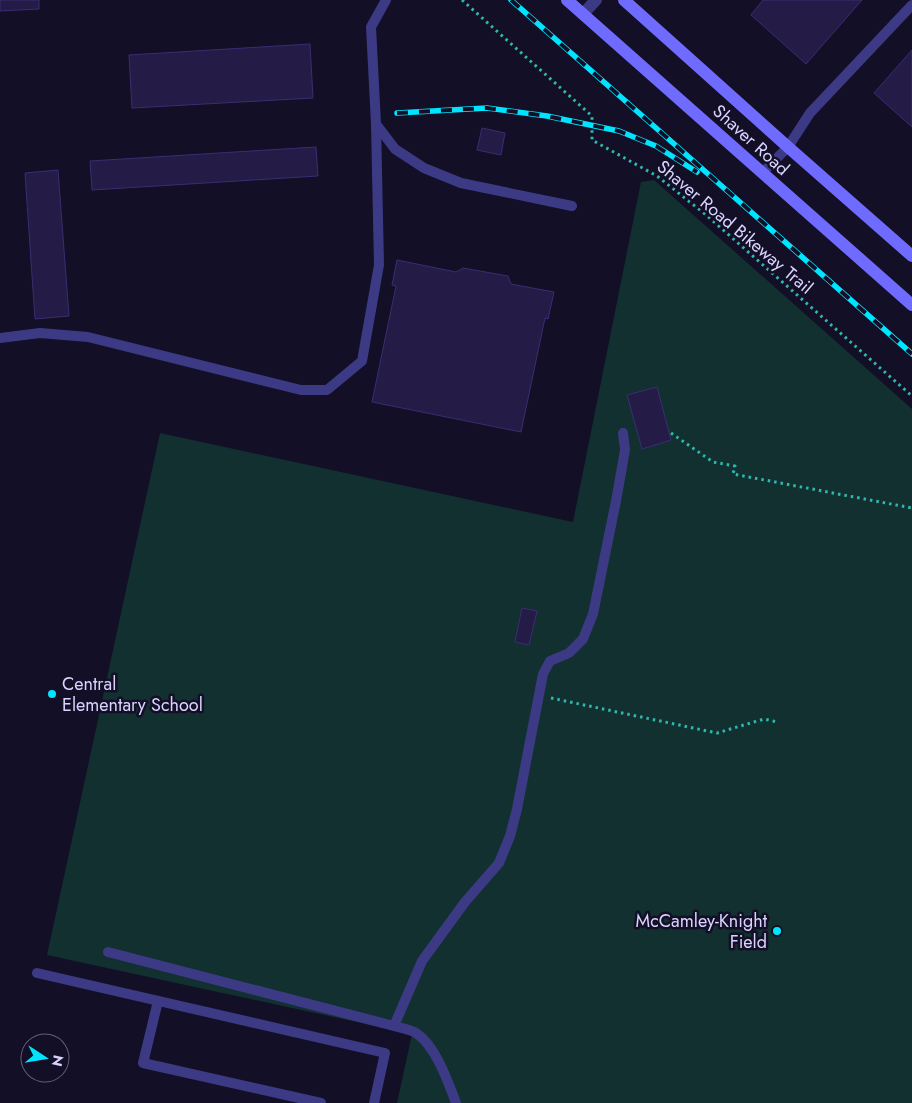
<svg xmlns="http://www.w3.org/2000/svg" width="912" height="1103" font-family="Jost,sans-serif">
<style>
.green{fill:#12302f}
.building{fill:#241b47;stroke:#3b2d73}
.lines{fill:none;stroke-linecap:round;stroke-linejoin:round}
.path{stroke:#2fb8b0;stroke-width:3;stroke-dasharray:2.5 4;stroke-linecap:butt}
.service{stroke:#3d3a85;stroke-width:10}
.minor{stroke:#3d3a85;stroke-width:12}
.secondary{stroke:#6f6bff;stroke-width:12}
.rail-casing{stroke:#00e5ff;stroke-width:5.5}
.rail{stroke:#130f26;stroke-width:4;stroke-dasharray:11;stroke-linecap:butt}
.poi-dot{fill:#00e5ff;stroke:#130f26;stroke-width:2}
.labels{text-anchor:middle;stroke-width:5;stroke-linejoin:round;paint-order:stroke}
.street-label{font-size:18px;fill:#d9d4ff;stroke:#130f26}
.poi-label{font-size:18px;fill:#d9d4ff;stroke:#130f26;text-anchor:start}
</style>
<rect width="100%" height="100%" fill="#130f26"/>
<path class="green" d="M654,180L912,409V1103H397L412,1034L47,955L160,433L573,522L641,182Z"/>
<g class="building">
<path d="M0,0H39V9L0,11Z"/>
<path d="M763,0H862L806,64L751,15Z"/>
<path d="M310,44L313,98L132,108L129,55Z"/>
<path d="M912,50V127L874,93Z"/>
<path d="M482,128L505,133L501,155L477,150Z"/>
<path d="M316,147L318,176L92,190L90,161Z"/>
<path d="M58,170L69,316L35,319L25,173Z"/>
<path d="M397,260L456,272L463,268L508,276L511,284L554,292L548,319L545,318L521,432L372,402L396,286L392,285Z"/>
<path d="M657,387L671,440L642,449L627,395Z"/>
<path d="M522,608L537,611L529,645L515,642Z"/>
</g>
<g class="lines">
<g class="path">
<path d="M462,0L592,116V140L657,176L705,214L912,396"/>
<path d="M671,433L713,462L735,466L733,474L912,508"/>
<path d="M551,698L717,733L764,719L777,722"/>
</g>
<g class="service">
<path d="M386,0L371,27L376,124L395,149L424,168L461,183L572,206"/>
<path d="M762,173L788,147L810,113L912,5"/>
<path d="M0,338L40,333L88,337L301,390H327L362,361L379,265L376,124"/>
<path d="M108,952L394,1026C401,1028 410,1029 416,1033C436,1046 448,1082 456,1103"/>
<path d="M37,973L385,1053L374,1103"/>
<path d="M158,1001L143,1063L321,1103"/>
<path d="M394,1026L422,961L465,902L499,863L510,836L517,809L543,674L550,661L569,653L583,639L593,614L616,501L625,450L623,433"/>
</g>
<path class="minor" d="M583,14L596,0"/>
<g class="secondary">
<path d="M567,0L912,305"/>
<path d="M624,0L788,147L912,256"/>
</g>
<defs>
<g id="rail">
<path d="M511,0L912,354"/>
<path d="M397,113L487,108L547,116L619,131L656,146L697,172"/>
</g>
</defs>
<use href="#rail" class="rail-casing"/>
<use href="#rail" class="rail"/>
</g>
<g class="poi-dot">
<circle cx="52" cy="694" r="5"/>
<circle cx="777" cy="931" r="5"/>
</g>
<g class="labels">
<g class="street-label">
<text transform="translate(751 140) rotate(42)" y="6">Shaver Road</text>
<text transform="translate(735 227) rotate(40)" y="6">Shaver Road Bikeway Trail</text>
</g>
<g class="poi-label">
<text x="62" y="690">Central<tspan x="62" dy="21">Elementary School</tspan></text>
<text x="767" y="927" text-anchor="end">McCamley-Knight<tspan x="767" dy="21">Field</tspan></text>
</g>
</g>
<g transform="translate(45 1058) rotate(102)"><circle r="24" fill="#130f26" stroke="#625e7d"/>
<path d="M0-4L9 19L0 12L-9 19Z" fill="#00e5ff"/>
<text y="-8" font-size="14" font-weight="bold" text-anchor="middle" fill="#d9d4ff">N</text>
</g>
</svg>
